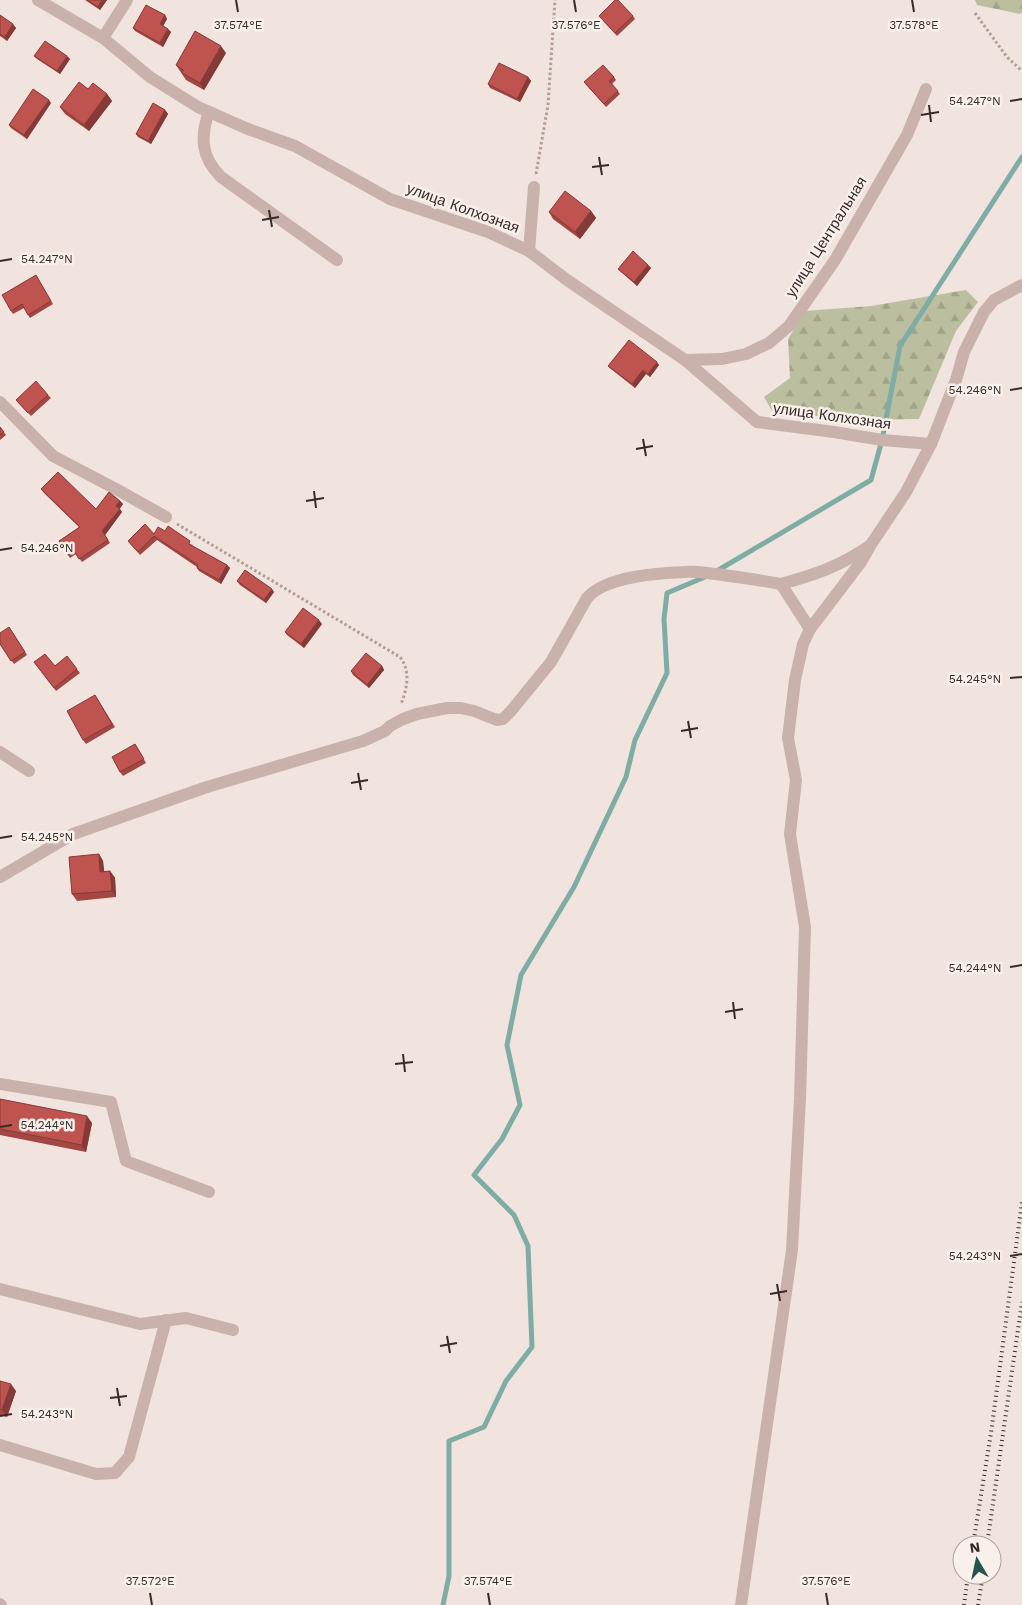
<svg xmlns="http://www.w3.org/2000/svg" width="1022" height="1605" font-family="'Work Sans',sans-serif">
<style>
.forest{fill:url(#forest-firs)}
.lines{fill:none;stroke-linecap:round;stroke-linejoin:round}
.stream{stroke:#7faca5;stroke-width:5}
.path{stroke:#b49c95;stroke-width:3;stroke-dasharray:2.5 2.5;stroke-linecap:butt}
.minor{stroke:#c9b2ab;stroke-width:12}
.rail{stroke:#372b2a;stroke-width:4;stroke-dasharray:1 4;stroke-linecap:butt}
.wall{fill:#a34744}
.shaded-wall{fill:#853a37}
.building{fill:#be534f;stroke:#853a37}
.ticks{fill:none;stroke:#372b2a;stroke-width:2}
.labels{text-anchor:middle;stroke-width:5;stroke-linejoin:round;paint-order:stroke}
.street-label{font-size:15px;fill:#372b2a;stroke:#f9efeb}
.ticks-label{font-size:12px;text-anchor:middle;fill:#372b2a;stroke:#f9efeb;stroke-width:5;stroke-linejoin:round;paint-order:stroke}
</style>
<defs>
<pattern id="forest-firs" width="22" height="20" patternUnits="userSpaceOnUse" patternTransform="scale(1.25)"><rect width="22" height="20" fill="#bbbf9f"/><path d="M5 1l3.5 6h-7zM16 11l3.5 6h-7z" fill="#a1a489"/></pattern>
</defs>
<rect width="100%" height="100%" fill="#f1e4de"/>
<g class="forest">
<path d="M975,0H1022V12L1020,14L977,5Z"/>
<path d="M966,290L978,302L956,331L919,419L851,420L772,411L764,397L790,378L788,339L805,311L871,306Z"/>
</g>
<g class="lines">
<g class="stream">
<path d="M715,572L871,480L882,440L900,346L1022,157"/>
<path d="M443,1605L449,1576V1441L484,1427L506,1381L532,1347L528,1246L514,1215L474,1175L502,1139L520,1105L507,1045L521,975L574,887L626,777L635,740L667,673L664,619L667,593L705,577"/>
</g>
<g class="path">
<path d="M975,13L1007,57L1022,71"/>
<path d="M536,174L548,105L555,0"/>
<path d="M177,524L400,657C411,671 407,689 401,704"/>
</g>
<g class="minor">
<path d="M38,0L103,38L150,77L198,107L248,129L295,146L390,199L488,232L529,251L567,280L685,360L757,422L834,432L882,440L931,444"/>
<path d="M103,38L127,0"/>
<path d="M209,112C200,137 201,157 221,177L337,260"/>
<path d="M529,251L534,187"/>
<path d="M685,360L722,359L746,354L769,343L789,326L835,260L907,135L926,89"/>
<path d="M0,402L53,456L116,489L166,517"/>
<path d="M810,629L781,584C814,575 838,567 868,547"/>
<path d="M0,752L29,771"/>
<path d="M0,877L73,834L207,787L363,741L385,731L390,726L403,719L417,714L447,708H461L474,711L497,720L503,719L511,711L551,662L587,598C606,576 658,573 685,572C695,571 706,573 716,574C738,577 759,580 781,584"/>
<path d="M0,1084L111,1102L126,1161L209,1192"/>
<path d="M0,1289L140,1324L186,1318L233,1330"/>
<path d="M0,1445L96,1474L115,1473L129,1457L166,1320"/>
<path d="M0,1604L1,1605"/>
<path d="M741,1605L792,1250L800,1099L805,927L790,834L796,780L788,738L795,680L803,644L810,629L861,562L870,546L906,492L931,444L956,380L964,352L984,312L994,300L1022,285"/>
</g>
<g class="rail">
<path d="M973,1545L991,1433L1022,1202"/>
<path d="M987,1545L1022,1302"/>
<path d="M964,1605L968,1575"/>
<path d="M978,1605L983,1575"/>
</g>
</g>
<g class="wall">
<path d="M85,0H107L100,10Z"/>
<path d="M0,15L16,28L7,41L0,36Z"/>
<path d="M165,15L167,19L163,26L171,32L163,47L135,31L133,28Z"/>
<path d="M599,16H633L635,19L617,36Z"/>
<path d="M226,53L204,90L186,80L176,65Z"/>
<path d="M34,56L70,59L60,74L37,59Z"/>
<path d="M528,77L531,81L520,102L490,88L488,84Z"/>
<path d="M614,77L616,80L612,84L620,94L606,107L584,82Z"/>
<path d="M88,89L107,94L112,101L89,131L65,114L60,107Z"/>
<path d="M51,103L27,139L11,128L9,125Z"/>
<path d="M165,110L168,114L151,144L138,137L136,134Z"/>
<path d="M591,211L596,218L580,239L553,219L549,212Z"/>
<path d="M648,265L651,268L637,286L621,272L618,269Z"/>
<path d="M38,279L53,304L30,318L24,308L13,314L11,311Z"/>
<path d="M659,365L650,377L646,374L635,388L611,369L608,366Z"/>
<path d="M48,395L51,398L31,416L16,400Z"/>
<path d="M0,427L6,435L0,440Z"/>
<path d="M41,489L96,509L120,501L123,504L119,509L122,512L105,535L110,543L82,562L76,554L70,558L59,541L79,527L44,493Z"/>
<path d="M154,534L193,545L192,546L227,565L230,568L221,584L199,571L197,568V567L157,540L140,555L128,541Z"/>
<path d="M237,581L274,592L266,603L240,585Z"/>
<path d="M322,624L304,648L287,635L285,632Z"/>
<path d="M9,627L27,655L14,664L0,644Z"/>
<path d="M67,656L80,673L56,691L34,662L55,666Z"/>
<path d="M382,666L384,670L369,688L353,675L351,671Z"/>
<path d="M95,695L115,727L86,744L83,740Z"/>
<path d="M135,744L146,763L123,776L120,772Z"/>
<path d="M99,854L103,861L104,872L110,871L115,878L116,897L77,901L72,894Z"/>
<path d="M0,1099L92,1123L86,1152L0,1135Z"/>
<path d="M0,1381L16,1391L7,1417L0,1415Z"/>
</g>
<g class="shaded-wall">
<path d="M102,0H107L100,10L98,7Z"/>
<path d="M165,15L167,19L162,28L160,24Z"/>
<path d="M13,24L16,28L7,41L5,37Z"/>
<path d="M168,29L171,32L163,47L160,43Z"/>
<path d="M221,46L226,53L204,90L200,83Z"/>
<path d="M67,56L70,59L60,74L57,71Z"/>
<path d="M528,77L531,81L520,102L517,99Z"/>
<path d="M107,94L112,101L89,131L84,125Z"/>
<path d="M49,100L51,103L27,139L24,135Z"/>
<path d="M165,110L168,114L151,144L148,141Z"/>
<path d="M591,211L596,218L580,239L575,232Z"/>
<path d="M648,265L651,268L637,286L634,282Z"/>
<path d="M657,362L659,365L650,377L648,374Z"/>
<path d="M643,370L646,374L635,388L632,384Z"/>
<path d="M120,501L123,504L119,510L116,506Z"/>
<path d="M120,509L122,512L105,535L102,531Z"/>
<path d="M227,565L230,568L221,584L219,580Z"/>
<path d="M272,589L274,592L266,603L264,600Z"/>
<path d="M319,620L322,624L304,648L301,644Z"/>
<path d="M382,666L384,670L369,688L367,685Z"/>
<path d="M99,854L103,861L105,879L100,872Z"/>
<path d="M110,871L115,878L116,897L112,891Z"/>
<path d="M87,1116L92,1123L86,1152L82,1145Z"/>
<path d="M11,1384L16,1391L7,1417L2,1410Z"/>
</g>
<g class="building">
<path d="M87,0H102L98,7Z"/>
<path d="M615,0H618L633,16L615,33L599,16Z"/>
<path d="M146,5L165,15L160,24L168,29L160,43L133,28Z"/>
<path d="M0,15L13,24L5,37L0,34Z"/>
<path d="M195,31L221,46L200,83L182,73L183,70L176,65Z"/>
<path d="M45,41L67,56L57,71L34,56Z"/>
<path d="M499,63L528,77L517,99L488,84Z"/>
<path d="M603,65L614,77L609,81L618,91L604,104L584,82Z"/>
<path d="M79,82L88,89L93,83L107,94L84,125L60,107Z"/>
<path d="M33,89L49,100L24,135L9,125Z"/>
<path d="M153,103L165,110L148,141L136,134Z"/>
<path d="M565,191L591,211L575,232L549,212Z"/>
<path d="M633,251L648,265L634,282L618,269Z"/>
<path d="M36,275L51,301L28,315L22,304L11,311L2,295Z"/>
<path d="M629,340L657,362L648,374L643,370L632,384L608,366Z"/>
<path d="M36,381L48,395L28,413L16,400Z"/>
<path d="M0,427L4,432L0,435Z"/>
<path d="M58,472L96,509L109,492L120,501L116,506L120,509L102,531L108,540L79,559L74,551L68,555L59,541L80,527L41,489Z"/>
<path d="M145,524L154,534L158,527L165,531L168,526L190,541L189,544L227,565L219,580L197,568L198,565L154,536L138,552L128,541Z"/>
<path d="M245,570L272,589L264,600L237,581Z"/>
<path d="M303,608L319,620L301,644L285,632Z"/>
<path d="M9,627L25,652L11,661L0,644V633Z"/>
<path d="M366,653L382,666L367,685L351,671Z"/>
<path d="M45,654L55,666L67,656L77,669L54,688L34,662Z"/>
<path d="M95,695L112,724L83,740L67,711Z"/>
<path d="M135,744L144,759L120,772L112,757Z"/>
<path d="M99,854L100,872L110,871L112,891L72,894L69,857Z"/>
<path d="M0,1099L87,1116L82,1145L0,1129Z"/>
<path d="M0,1381L11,1384L2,1410L0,1409Z"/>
</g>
<path class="ticks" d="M236,0L238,12M574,0L576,12M912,0L914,12M1010,101L1022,99M929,105L931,122M921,115L939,112M599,157L602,175M592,167L609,165M269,210L272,227M262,220L279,217M0,261L12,259M1010,390L1022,388M643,439L646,456M636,449L653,446M314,491L316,508M306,501L324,498M0,550L12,548M1010,678L1022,677M688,721L691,738M681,731L698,728M358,773L361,790M351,783L368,780M0,838L12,836M1010,967L1022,965M733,1002L735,1019M725,1012L743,1009M403,1054L405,1072M395,1064L413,1062M0,1127L12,1125M1010,1256L1022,1254M777,1284L780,1301M770,1294L787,1291M447,1336L450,1353M440,1346L457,1343M117,1388L120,1406M110,1398L127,1396M0,1416L12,1414M150,1593L152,1605M488,1593L490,1605M826,1593L828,1605"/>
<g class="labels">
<g class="street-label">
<text transform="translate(463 208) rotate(20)" y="5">улица Колхозная</text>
<text transform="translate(826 237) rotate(-58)" y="5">улица Центральная</text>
<text transform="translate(832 416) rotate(8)" y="5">улица Колхозная</text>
</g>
</g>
<g class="ticks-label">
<text x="914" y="29">37.578°E</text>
<text x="238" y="29">37.574°E</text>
<text x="576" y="29">37.576°E</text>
<text x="975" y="105">54.247°N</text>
<text x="47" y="263">54.247°N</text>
<text x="975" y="394">54.246°N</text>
<text x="47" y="552">54.246°N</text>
<text x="975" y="683">54.245°N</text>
<text x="47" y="841">54.245°N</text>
<text x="975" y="972">54.244°N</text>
<text x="47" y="1129">54.244°N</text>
<text x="975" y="1260">54.243°N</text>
<text x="47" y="1418">54.243°N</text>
<text x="150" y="1585">37.572°E</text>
<text x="488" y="1585">37.574°E</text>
<text x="826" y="1585">37.576°E</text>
</g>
<g transform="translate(977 1560) rotate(351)"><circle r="24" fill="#f9efeb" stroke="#aba19e"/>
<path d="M0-4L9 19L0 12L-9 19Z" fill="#22564e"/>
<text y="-8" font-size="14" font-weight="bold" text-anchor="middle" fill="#372b2a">N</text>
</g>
</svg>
